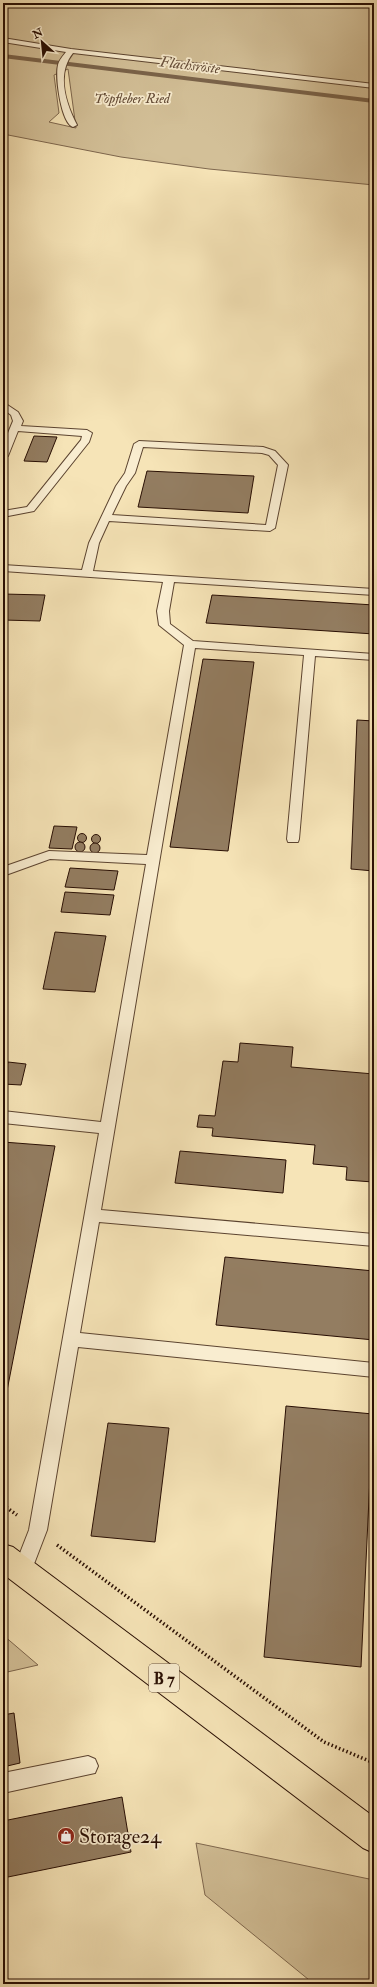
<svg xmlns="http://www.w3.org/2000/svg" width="377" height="1987" font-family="'IM FELL Double Pica',serif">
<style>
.green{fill:#d3c098;stroke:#7e674e;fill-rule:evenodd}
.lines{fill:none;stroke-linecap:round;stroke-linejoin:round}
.stream{stroke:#7a634a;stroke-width:4}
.building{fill:#937d61;stroke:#280e03}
.lane-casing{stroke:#5c4430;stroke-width:2}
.primary-casing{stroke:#280e03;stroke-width:2}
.path{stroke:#280e03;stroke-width:3.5;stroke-dasharray:1.5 2.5;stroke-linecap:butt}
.lane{fill:#f9edd0;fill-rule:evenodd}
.primary{fill:#f6e4b7;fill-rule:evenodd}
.labels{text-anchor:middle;stroke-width:3.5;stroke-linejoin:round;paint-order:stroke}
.far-park-label{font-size:14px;font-style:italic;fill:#644c37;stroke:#f9edd0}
.far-water-label{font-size:15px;font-style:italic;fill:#654d39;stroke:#f9edd0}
.shield{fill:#f9edd0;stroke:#675140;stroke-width:1}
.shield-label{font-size:16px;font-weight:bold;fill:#280e03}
.near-poi-label{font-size:20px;fill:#280e03;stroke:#f9edd0;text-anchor:start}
</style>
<rect width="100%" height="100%" fill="#f6e4b7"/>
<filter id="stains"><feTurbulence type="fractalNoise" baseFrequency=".005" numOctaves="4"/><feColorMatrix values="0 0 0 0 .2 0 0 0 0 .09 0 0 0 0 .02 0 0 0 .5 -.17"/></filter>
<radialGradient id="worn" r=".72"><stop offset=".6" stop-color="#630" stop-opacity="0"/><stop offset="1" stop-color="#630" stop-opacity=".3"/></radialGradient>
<g class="green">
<path d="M3,3H374V185L209,169L121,157L3,134ZM68,69L76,128L49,122L59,113L54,75Z"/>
<path d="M3,1635L38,1665L3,1673Z"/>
<path d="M196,1843L374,1880V1984H314L205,1895Z"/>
</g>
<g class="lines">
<path class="stream" d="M3,56L374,101"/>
</g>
<g class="building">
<path d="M34,436L57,437L47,462L24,461Z"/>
<path d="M147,471L254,476L248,513L138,507Z"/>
<path d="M372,475H374V493H370Z"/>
<path d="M3,594L45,595L40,621L3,620Z"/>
<path d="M212,595L374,605V634L206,623Z"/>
<path d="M203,659L254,662L228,851L170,847Z"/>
<path d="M357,720L374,721V871L351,869Z"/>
<path d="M54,826L77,827L72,849L49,848Z"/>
<circle cx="82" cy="838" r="4.5"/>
<circle cx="96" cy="839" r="4.5"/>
<circle cx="80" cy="847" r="5"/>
<circle cx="95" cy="848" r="5"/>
<path d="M70,868L118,871L114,890L65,887Z"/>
<path d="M65,892L114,895L110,915L61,912Z"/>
<path d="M55,932L106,936L95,992L43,989Z"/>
<path d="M240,1043L293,1047L291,1067L374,1074L373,1182L346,1180L347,1167L313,1164L315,1145L212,1136L213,1128L197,1127L199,1115L215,1116L223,1061L238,1062Z"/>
<path d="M8,1062L26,1064L21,1085L3,1084Z"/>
<path d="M3,1142L55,1146L3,1411Z"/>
<path d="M180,1151L286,1160L283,1193L175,1183Z"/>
<path d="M225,1257L374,1271V1340L216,1325Z"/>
<path d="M286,1406L373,1414L361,1667L264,1657Z"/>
<path d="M108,1423L169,1428L155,1542L91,1536Z"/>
<path d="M14,1713L20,1763L3,1767V1715Z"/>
<path d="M122,1797L131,1852L3,1878V1821Z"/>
</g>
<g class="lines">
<defs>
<g id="lane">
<path d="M3,38L71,49L374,84V88L73,53C56,74 66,104 77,125L73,127C61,123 55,77 58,65C59,60 63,56 66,52L3,42Z"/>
<path d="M3,402L18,412L23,421L21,426L87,430L92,433L89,442L34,511L3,517V511L27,507L81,440L82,436L18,431L8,456L3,459V445L13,421L11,415L3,409Z"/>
<path d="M139,441L263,447L275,451L288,465L275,528L270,531L109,521L99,543L93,571L374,589V595L174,582L169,611L170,624L193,641L374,654V660L315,656L299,839L298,842H288L287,839L304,655L195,648L101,1210L374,1234V1246L99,1222L80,1333L374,1363V1377L78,1347L47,1530L29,1577L22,1580L15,1577L13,1571L29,1530L99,1133L3,1123V1111L101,1122L146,864L50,859L3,876V867L49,851L147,855L184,645L159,625L157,611L163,582L3,571V565L82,570L89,543L116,486L125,473L134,444ZM143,447L262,453L269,455L278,465L266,525L112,515L126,486L135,473Z"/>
<path d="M88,1756L95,1759L98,1766L95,1773L3,1793V1773Z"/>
</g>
<path id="primary" d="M3,1544L13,1547L374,1817V1853L363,1848L3,1574Z"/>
</defs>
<use href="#lane" class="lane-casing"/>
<use href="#primary" class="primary-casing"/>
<g class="path">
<path d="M3,1505L17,1515"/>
<path d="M57,1545L324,1742L374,1763"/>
</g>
<use href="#lane" class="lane"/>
<use href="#primary" class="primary"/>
</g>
<defs>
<symbol id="shop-disc" viewBox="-11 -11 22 22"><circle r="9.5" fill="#8f2418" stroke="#f9edd0"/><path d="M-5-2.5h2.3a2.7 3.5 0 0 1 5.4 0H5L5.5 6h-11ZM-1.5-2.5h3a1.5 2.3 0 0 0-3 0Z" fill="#fff"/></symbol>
</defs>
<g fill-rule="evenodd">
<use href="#shop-disc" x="56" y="1826" width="20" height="20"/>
</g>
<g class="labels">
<g class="far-park-label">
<text x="132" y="103">Töpfleber Ried</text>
</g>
<g class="far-water-label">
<text transform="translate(190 65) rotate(7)" y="5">Flachsröste</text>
</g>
<rect class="shield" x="149" y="1664" width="30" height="28" rx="3"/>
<g class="shield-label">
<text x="164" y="1684">B 7</text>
</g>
<g class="near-poi-label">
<text x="79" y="1843">Storage24</text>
</g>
</g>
<rect width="377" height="1987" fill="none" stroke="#f6e4b7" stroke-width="16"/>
<rect x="4" y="4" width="369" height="1979" fill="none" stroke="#280e03" stroke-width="2"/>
<rect x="8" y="8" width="361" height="1971" fill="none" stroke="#280e03"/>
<g transform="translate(42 42) rotate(333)" stroke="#f9edd0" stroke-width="3" paint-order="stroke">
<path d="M0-3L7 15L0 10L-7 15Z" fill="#280e03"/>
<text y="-6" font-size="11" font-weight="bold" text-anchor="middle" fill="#280e03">N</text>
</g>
<rect width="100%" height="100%" filter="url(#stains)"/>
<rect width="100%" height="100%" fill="url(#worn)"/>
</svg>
